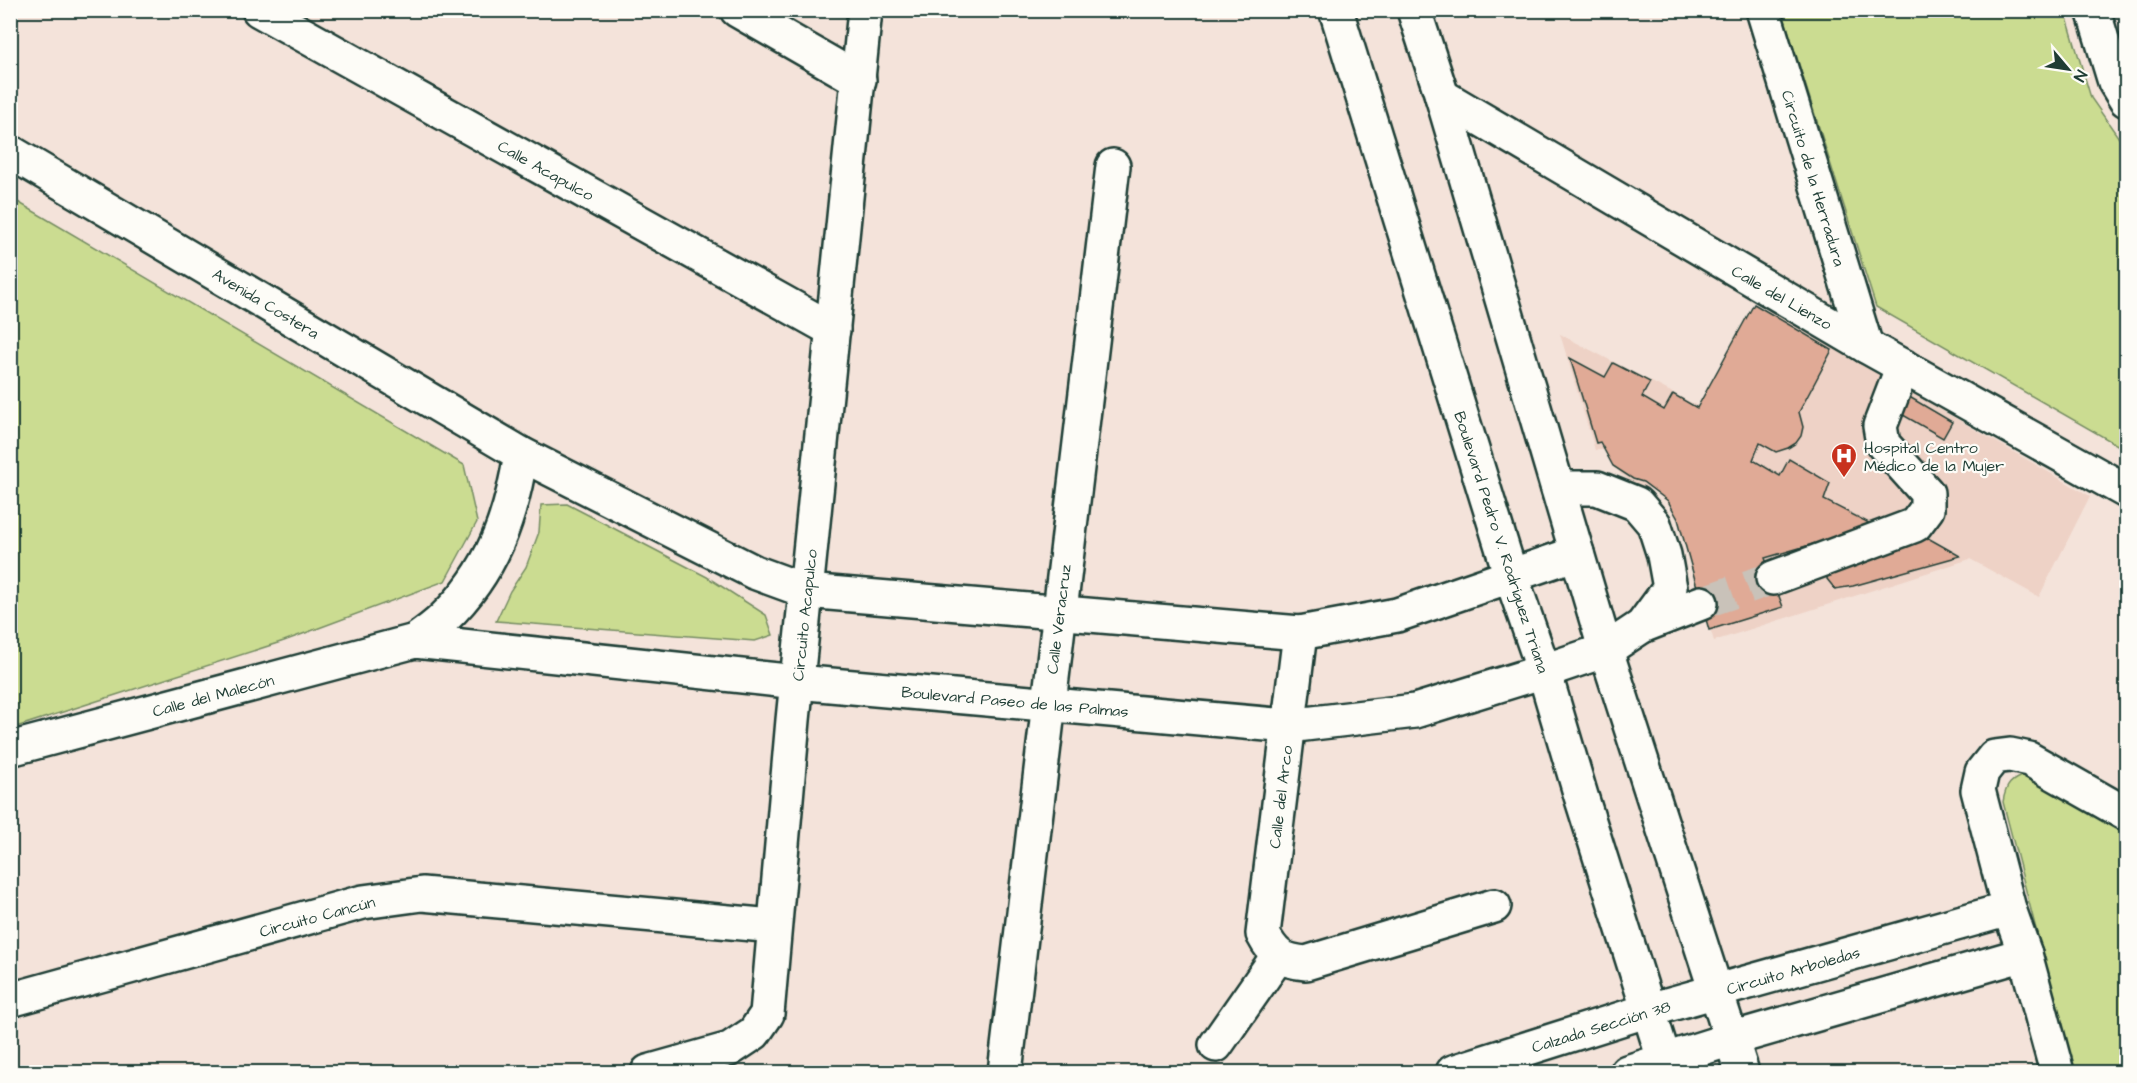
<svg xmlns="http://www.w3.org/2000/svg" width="2137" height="1083" font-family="'Architects Daughter',sans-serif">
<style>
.built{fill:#eed2c6}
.green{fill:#cbdc91;stroke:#758c62;stroke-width:1.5}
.building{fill:#e0aa96;stroke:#1f3d34;stroke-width:1.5}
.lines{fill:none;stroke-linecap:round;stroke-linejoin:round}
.minor-tunnel{stroke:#c9c2b9;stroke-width:33;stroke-dasharray:33 16;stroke-linecap:butt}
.minor-casing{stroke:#1f3d34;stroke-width:38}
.major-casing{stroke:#1f3d34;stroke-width:38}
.minor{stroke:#fdfcf7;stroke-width:33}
.major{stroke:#fdfcf7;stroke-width:33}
.labels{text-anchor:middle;stroke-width:4.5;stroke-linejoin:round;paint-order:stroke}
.street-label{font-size:16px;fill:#1f3d34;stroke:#fdfcf7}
.poi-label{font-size:16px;fill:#1f3d34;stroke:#fdfcf7;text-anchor:start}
</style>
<rect width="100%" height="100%" fill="#f4e3da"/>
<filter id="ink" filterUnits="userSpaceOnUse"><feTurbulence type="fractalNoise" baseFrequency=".0167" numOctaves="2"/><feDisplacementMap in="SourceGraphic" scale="12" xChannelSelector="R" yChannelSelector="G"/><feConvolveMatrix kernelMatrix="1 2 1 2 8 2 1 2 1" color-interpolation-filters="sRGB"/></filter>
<g filter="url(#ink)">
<path class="built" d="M1768,310L2090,496L2039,597L1970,559L1714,641L1698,592L1680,525L1671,507L1658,491L1635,484L1620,474L1613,450H1595L1560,334L1711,413Z"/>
<g class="green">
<path d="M1782,11H2065L2091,98L2123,144L2126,146V450L1876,307Z"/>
<path d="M11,198L464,465L477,522L445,581L284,641L16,727L10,717Z"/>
<path d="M567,504L707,577L766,615L773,635L755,641L496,621L510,591L526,567L539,532L541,505Z"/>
<path d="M2028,773L2126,826V1072H2073L2003,802C2006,783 2011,780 2028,773Z"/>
</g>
<g class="building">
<path d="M1754,304L1832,350L1799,412L1803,427L1801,436L1796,443L1788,448L1776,452L1760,443L1753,460L1780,476L1789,459L1830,483L1824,500L1875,526L1765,558L1783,607L1709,630L1678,519L1668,501L1643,482L1633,479L1613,466L1600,442L1596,443L1570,358L1605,377L1613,363L1650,382L1642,397L1664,410L1673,394L1697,408Z"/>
<path d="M1906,395L1952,422L1943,438L1896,411Z"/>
<path d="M1919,533L1960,556L1853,586L1835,589L1827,579L1828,573Z"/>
</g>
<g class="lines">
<path class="minor-tunnel" d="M1701,603L1773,578"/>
<defs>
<g id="minor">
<path d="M259,10L833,330"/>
<path d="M737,10L859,80"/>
<path d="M1763,10L1866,346"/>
<path d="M2093,10L2115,82L2126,100"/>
<path d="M1442,96L1866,346L2126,491"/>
<path d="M10,152L521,454L754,572L806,591L1300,633L1397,615L1577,553"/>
<path d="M1773,578L1915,525L1927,509V493L1883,444L1880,426L1903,366"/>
<path d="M1642,626L1701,603"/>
<path d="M1300,633L1263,934C1274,955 1282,961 1306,963L1494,906"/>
<path d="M415,641C425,634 435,627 444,618C492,572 511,518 521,454"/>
<path d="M10,749L415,641L797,682L1288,726L1415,711L1544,671L1606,650L1642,626L1670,588L1664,555L1654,524L1637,504L1597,488H1558"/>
<path d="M10,1000L363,902L422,894L774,926"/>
<path d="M1216,1045L1278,956"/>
<path d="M648,1072L730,1049L754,1033L767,1014L793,720L865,10"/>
<path d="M1005,1072L1113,166"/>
<path d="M1453,1072L1649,1010L2009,909"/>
<path d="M1627,1072L1731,1039L2025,954"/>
<path d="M2057,1072L2025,954L2009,909L1978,790L1982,772L1994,757L2010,755L2029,759L2126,814"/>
</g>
<g id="major">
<path d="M1336,10L1511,576L1544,671L1581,796L1668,1072"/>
<path d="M1414,10L1442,96L1602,638L1742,1072"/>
</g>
</defs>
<use href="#minor" class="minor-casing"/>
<use href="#major" class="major-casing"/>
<use href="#minor" class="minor"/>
<use href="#major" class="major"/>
</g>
</g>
<defs>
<symbol id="hospital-pin" viewBox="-11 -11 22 30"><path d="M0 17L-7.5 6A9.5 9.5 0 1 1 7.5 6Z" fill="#c8321e" stroke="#fdfcf7"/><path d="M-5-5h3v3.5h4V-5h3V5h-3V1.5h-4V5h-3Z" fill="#fff"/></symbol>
</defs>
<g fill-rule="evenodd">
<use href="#hospital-pin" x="1829" y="441" width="30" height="40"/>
</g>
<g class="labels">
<g class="street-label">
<text transform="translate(546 170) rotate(29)" y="6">Calle Acapulco</text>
<text transform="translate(1814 178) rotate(73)" y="6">Circuito de la Herradura</text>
<text transform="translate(1782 297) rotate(30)" y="6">Calle del Lienzo</text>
<text transform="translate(266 303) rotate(31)" y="6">Avenida Costera</text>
<text transform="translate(1502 542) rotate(72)" y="6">Boulevard Pedro V. Rodríguez Triana</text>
<text transform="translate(804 615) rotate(-84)" y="6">Circuito Acapulco</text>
<text transform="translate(1058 619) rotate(-83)" y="6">Calle Veracruz</text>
<text transform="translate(213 695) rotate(-15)" y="6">Calle del Malecón</text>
<text transform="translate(1015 701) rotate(5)" y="6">Boulevard Paseo de las Palmas</text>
<text transform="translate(1280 797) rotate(-83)" y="6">Calle del Arco</text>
<text transform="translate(317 916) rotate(-15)" y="6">Circuito Cancún</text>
<text transform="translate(1793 970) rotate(-16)" y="6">Circuito Arboledas</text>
<text transform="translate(1601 1026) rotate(-17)" y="6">Calzada Sección 38</text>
</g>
<g class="poi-label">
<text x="1864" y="453">Hospital Centro<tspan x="1864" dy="18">Médico de la Mujer</tspan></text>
</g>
</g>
<rect width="2137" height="1083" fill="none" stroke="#fdfcf7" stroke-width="36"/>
<rect x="18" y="18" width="2101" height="1047" fill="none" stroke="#1f3d34" stroke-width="2" filter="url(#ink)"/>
<g transform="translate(2068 69) rotate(119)" stroke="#fdfcf7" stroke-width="4.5" paint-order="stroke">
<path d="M0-4.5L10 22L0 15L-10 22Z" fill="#1f3d34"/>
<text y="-9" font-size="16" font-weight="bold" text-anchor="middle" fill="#1f3d34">N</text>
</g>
</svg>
